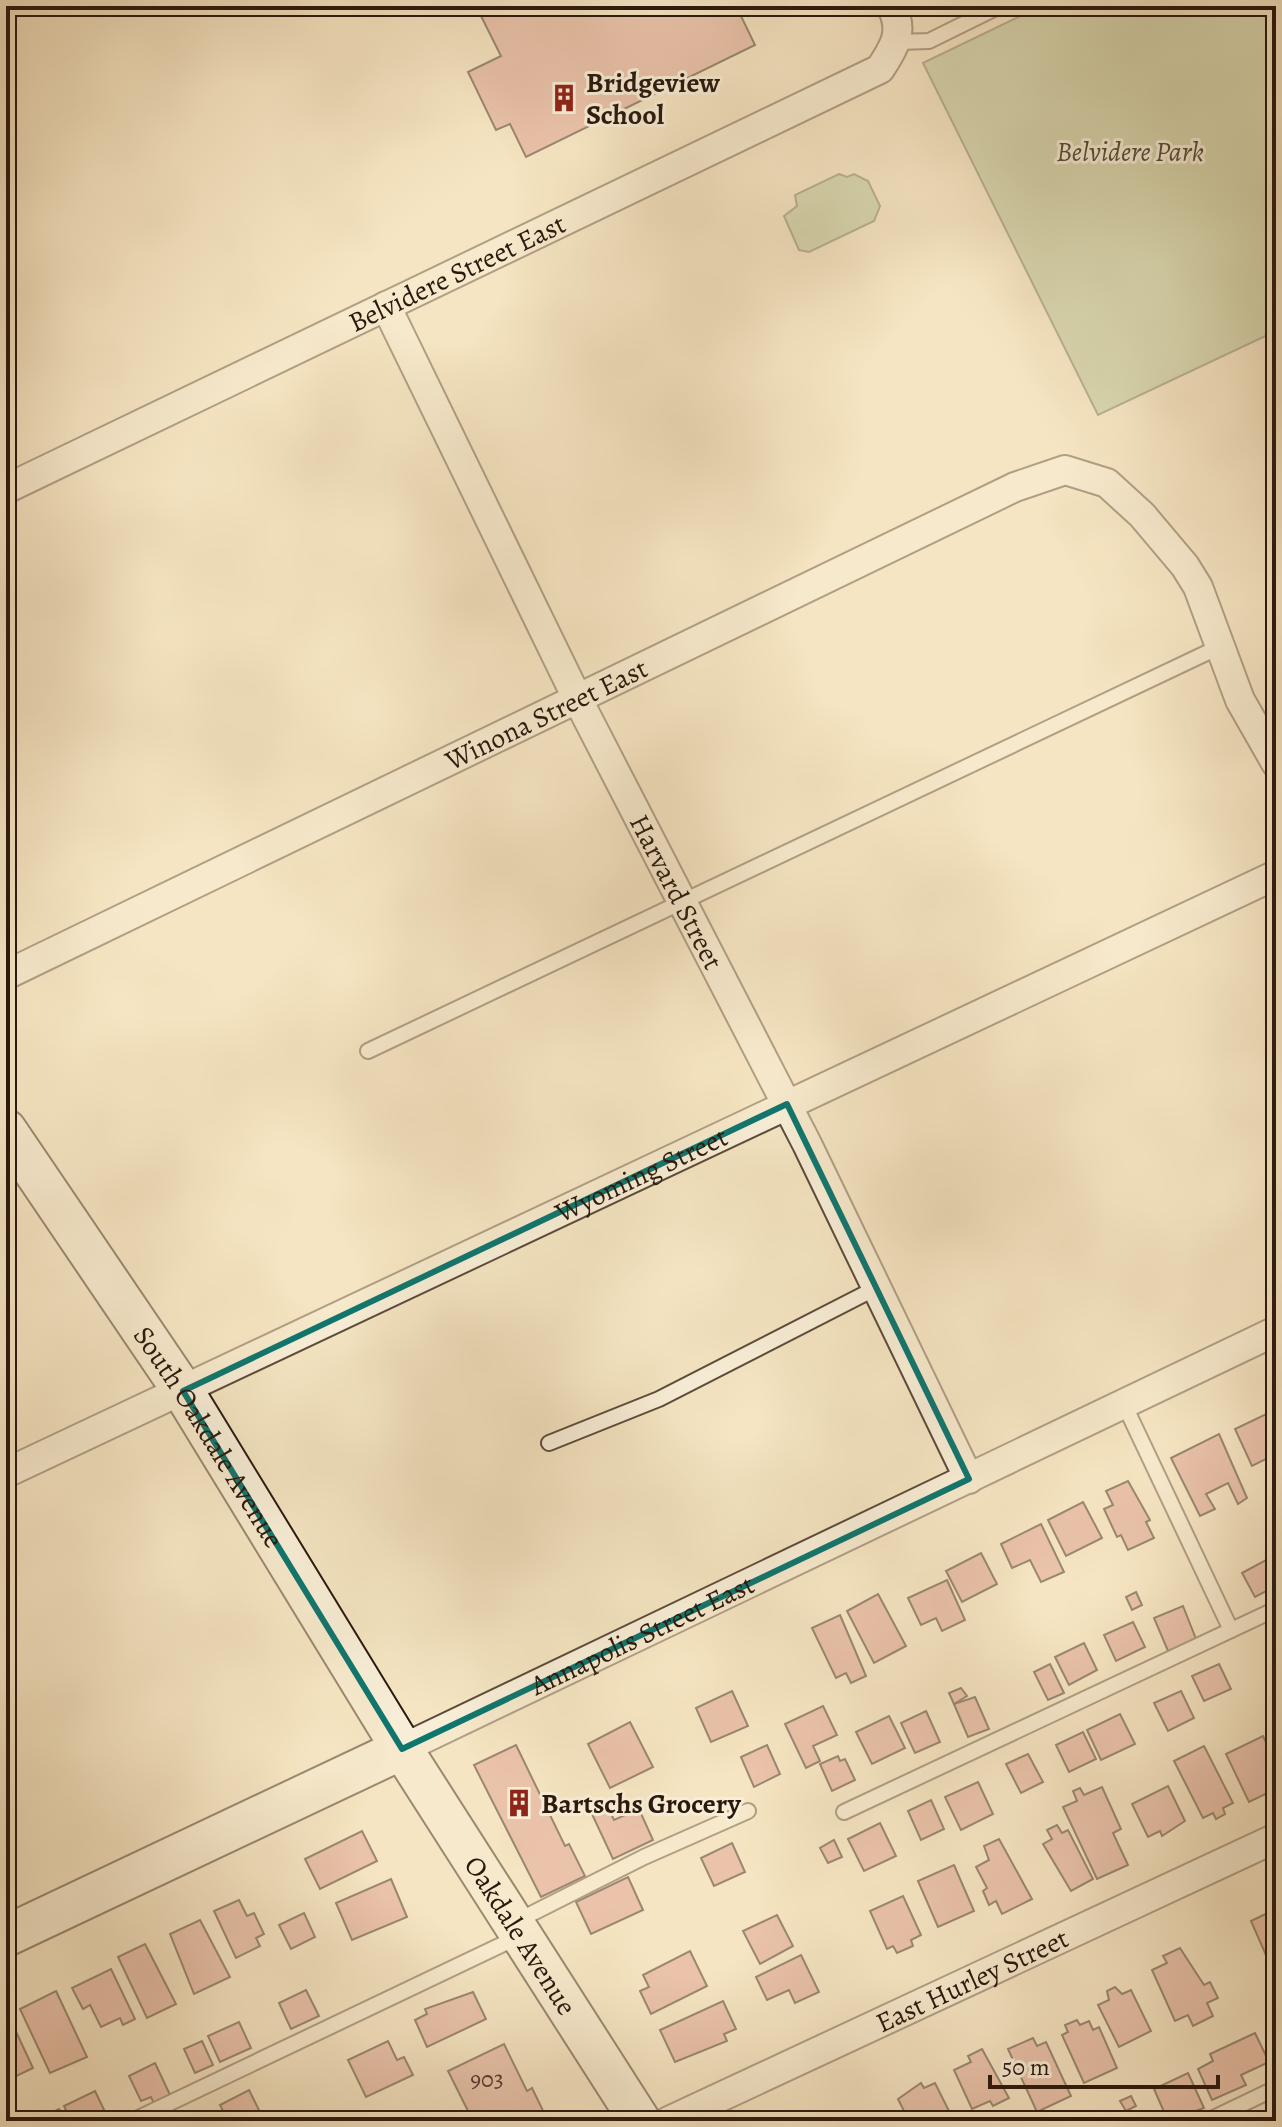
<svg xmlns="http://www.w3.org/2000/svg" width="1282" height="2127" font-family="Alegreya,serif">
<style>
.green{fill:#b6c698;stroke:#706f53;stroke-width:2}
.building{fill:#db998c;stroke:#2a180e;stroke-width:2}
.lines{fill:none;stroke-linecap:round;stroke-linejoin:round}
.lane-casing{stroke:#5d4b3b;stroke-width:18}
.street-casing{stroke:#5d4b3b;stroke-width:32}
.secondary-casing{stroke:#2a180e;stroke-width:44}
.lane{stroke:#f8eed7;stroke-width:14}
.street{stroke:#f8eed7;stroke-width:28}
.secondary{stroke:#f8eed7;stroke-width:40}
.marked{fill:none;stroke:#0f766e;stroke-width:6;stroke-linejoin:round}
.labels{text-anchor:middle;stroke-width:6;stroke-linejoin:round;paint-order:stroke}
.number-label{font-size:24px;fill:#56382e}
.poi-label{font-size:28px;font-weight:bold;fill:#2a180e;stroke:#f8eed7;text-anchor:start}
.park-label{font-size:28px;font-style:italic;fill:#544c37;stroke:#f8eed7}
.street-label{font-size:28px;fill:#2a180e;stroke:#f8eed7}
</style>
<rect width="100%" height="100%" fill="#f5e5c2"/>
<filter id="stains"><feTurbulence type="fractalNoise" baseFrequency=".0025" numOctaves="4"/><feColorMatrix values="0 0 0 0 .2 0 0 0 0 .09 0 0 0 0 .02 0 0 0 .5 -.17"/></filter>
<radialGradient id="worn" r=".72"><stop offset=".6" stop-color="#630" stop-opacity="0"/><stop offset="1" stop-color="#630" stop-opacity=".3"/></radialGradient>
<g class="green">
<path d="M1041,6H1276V331L1098,415L923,63Z"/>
<path d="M839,174L847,177L854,174L868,181L880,206L874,221L809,252L799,250L784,216L797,206L795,195Z"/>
</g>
<g class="building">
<path d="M476,6H603L606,12L617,6H756L740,14L755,45L526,157L510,124L496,130L468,72L501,56Z"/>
<path d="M1273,1411L1276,1454L1252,1466L1235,1429Z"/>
<path d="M1219,1434L1247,1498L1238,1504L1228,1483L1206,1494L1215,1509L1200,1516L1171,1458Z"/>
<path d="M1128,1481L1150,1520L1146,1522L1154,1538L1128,1550L1121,1535L1117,1537L1104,1509L1113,1505L1106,1491Z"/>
<path d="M1083,1502L1102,1538L1066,1556L1048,1520Z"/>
<path d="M1041,1524L1064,1572L1041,1582L1030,1560L1012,1568L1001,1544Z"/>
<path d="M981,1553L997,1584L962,1602L946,1571Z"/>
<path d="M1266,1560L1276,1578V1586L1255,1597L1242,1573Z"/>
<path d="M947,1580L965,1620L942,1631L936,1618L921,1625L908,1598Z"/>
<path d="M1136,1592L1142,1605L1132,1610L1126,1597Z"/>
<path d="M878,1594L906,1646L874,1663L847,1611Z"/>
<path d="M1183,1606L1196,1639L1168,1651L1154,1618Z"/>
<path d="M840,1615L866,1676L851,1683L846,1673L836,1678L812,1628Z"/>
<path d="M1133,1622L1145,1647L1116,1661L1104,1635Z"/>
<path d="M1084,1643L1097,1670L1069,1685L1055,1657Z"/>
<path d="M1050,1664L1064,1693L1048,1700L1034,1672Z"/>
<path d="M1219,1664L1231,1689L1204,1701L1192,1676Z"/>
<path d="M961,1688L967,1696L954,1704L949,1693Z"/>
<path d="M732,1691L748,1726L711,1742L696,1708Z"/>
<path d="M1181,1691L1194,1718L1168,1731L1154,1703Z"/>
<path d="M975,1697L989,1729L968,1737L954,1704Z"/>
<path d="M823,1706L837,1735L813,1746L820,1761L806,1768L785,1724Z"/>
<path d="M926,1711L940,1742L915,1753L901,1723Z"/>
<path d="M1120,1714L1135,1744L1101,1760L1087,1730Z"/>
<path d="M889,1716L905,1748L872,1764L856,1732Z"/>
<path d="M630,1722L653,1767L610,1788L588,1744Z"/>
<path d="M1083,1732L1096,1759L1069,1772L1056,1745Z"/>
<path d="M1263,1736L1276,1764V1789L1249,1802L1226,1754Z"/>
<path d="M516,1745L565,1846L569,1844L585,1876L541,1897L474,1765Z"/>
<path d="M767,1745L780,1774L754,1787L741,1757Z"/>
<path d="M1204,1746L1233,1803L1223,1808L1225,1814L1216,1819L1213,1813L1203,1818L1174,1761Z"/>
<path d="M1028,1754L1043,1782L1021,1793L1006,1764Z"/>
<path d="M838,1756L840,1761L845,1759L855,1780L832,1791L820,1764Z"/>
<path d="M978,1782L993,1814L961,1830L945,1797Z"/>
<path d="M1168,1786L1185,1821L1162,1836L1160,1831L1148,1837L1132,1804Z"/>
<path d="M1102,1787L1121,1829L1113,1833L1128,1865L1097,1879L1063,1807L1077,1801L1073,1791L1080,1788L1084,1795Z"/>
<path d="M931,1800L944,1829L921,1840L908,1811Z"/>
<path d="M607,1805L614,1820L639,1809L653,1840L613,1859L591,1812Z"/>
<path d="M880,1823L896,1856L864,1871L848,1839Z"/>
<path d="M1057,1825L1062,1833L1068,1830L1093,1879L1071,1891L1043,1844L1052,1839L1047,1830Z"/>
<path d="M362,1831L377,1861L320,1889L305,1859Z"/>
<path d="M999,1839L1032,1899L1002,1914L996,1901L989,1905L983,1891L987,1888L976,1867L989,1860L984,1846Z"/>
<path d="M834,1840L842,1857L828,1863L820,1848Z"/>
<path d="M732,1843L745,1872L714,1886L701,1858Z"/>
<path d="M954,1865L974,1911L938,1927L918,1881Z"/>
<path d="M628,1877L643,1910L591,1934L576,1902Z"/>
<path d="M391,1879L407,1917L352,1940L336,1903Z"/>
<path d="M903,1896L921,1935L911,1940L913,1946L897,1953L893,1946L887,1949L870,1911Z"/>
<path d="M239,1900L247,1916L254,1913L264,1934L256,1938L260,1946L236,1958L214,1911Z"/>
<path d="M1276,1909V1978L1251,1921Z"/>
<path d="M304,1913L315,1937L291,1949L279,1925Z"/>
<path d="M777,1915L793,1946L760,1964L743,1931Z"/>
<path d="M200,1920L230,1977L194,1994L170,1934Z"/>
<path d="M145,1944L176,2004L147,2018L118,1957Z"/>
<path d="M1180,1948L1204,1985L1210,1982L1218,1998L1207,2003L1213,2016L1193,2026L1188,2015L1175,2021L1152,1970L1167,1963L1163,1956Z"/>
<path d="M690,1951L707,1986L651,2014L640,1991L649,1987L643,1975Z"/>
<path d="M801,1955L819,1992L795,2003L789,1990L767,2000L756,1977Z"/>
<path d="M111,1969L135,2019L123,2025L120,2018L101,2027L90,2005L83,2009L72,1988Z"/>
<path d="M1115,1987L1122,1994L1131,1990L1151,2031L1119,2047L1098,2005L1109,2000L1107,1991Z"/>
<path d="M306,1990L319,2016L291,2029L279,2003Z"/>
<path d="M56,1991L87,2057L50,2073L20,2009Z"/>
<path d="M473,1992L486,2019L427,2047L415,2020L427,2014L425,2009Z"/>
<path d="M723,2001L736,2029L724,2034L727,2041L675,2062L660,2030Z"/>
<path d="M1077,2020L1080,2025L1089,2021L1093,2030L1099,2027L1117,2068L1084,2083L1062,2035L1068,2032L1065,2025Z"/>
<path d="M239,2022L251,2048L220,2062L208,2036Z"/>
<path d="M12,2023L33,2068L6,2081V2026Z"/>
<path d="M1255,2033L1269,2062L1241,2075L1246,2085L1212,2100L1198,2069L1213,2061L1210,2054Z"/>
<path d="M1033,2038L1037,2046L1046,2042L1071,2096L1037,2112L1008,2049Z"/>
<path d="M202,2041L213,2065L195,2073L184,2049Z"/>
<path d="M388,2041L397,2060L404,2057L413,2075L366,2097L348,2060Z"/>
<path d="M504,2044L527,2091L532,2088L548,2121H469L472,2119L448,2071Z"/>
<path d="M982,2049L1009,2098L993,2106L990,2101L972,2109L954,2070L971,2062L968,2056Z"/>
<path d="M155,2063L171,2097L154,2104L151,2097L141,2101L129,2076Z"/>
<path d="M1188,2073L1204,2108L1168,2121L1154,2089Z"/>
<path d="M921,2083L924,2088L935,2083L954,2121H915L912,2115L907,2117L898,2099Z"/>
<path d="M249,2090L259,2110L237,2121H228L220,2105Z"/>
<path d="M95,2091L107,2116L96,2121H71L64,2106Z"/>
<path d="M1131,2096L1136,2106L1126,2111L1120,2101Z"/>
<path d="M59,2109L65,2121H34Z"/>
</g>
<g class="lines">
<defs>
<g id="lane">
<path d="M898,42L929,41L1000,6"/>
<path d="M368,1051L1219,647"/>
<path d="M1124,1404L1231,1630"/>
<path d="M549,1443L659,1399L878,1287"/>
<path d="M844,1812L1276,1609"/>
<path d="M515,1922L644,1857L748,1811"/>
<path d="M132,2121L518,1937"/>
<path d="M1207,2121L1276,2088"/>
</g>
<g id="street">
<path id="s1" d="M386,306L577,698L807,1144L969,1479"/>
<path id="s2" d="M6,489L880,69C894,48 905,31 891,6"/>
<path id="s3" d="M6,975L1015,487L1065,470L1107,483L1142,515L1185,566L1198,587L1240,700L1276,763"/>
<path id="s4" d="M6,1473L1276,875"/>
<path id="s5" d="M402,1749L1276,1331"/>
<path id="s6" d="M669,2121L1276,1838"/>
</g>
<g id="secondary">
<path id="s7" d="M6,1130L183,1391L402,1749L640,2121"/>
<path d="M6,1936L402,1749"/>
</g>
</defs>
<use href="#lane" class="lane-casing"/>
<use href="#street" class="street-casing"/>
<use href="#secondary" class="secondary-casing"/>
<use href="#lane" class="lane"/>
<use href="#street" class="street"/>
<use href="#secondary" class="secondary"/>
</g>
<path d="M0 0H1282V2127H0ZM787,1104L969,1479L402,1749L183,1391Z" fill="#f5e5c2" fill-opacity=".55" fill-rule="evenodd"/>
<path class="marked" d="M787,1104L969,1479L402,1749L183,1391Z"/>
<defs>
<symbol id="building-bare" viewBox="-9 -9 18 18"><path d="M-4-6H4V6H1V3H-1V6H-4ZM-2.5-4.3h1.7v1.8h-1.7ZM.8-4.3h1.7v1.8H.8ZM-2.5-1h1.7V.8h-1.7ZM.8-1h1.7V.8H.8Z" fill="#8f2418" stroke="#f8eed7" stroke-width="2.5" paint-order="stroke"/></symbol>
</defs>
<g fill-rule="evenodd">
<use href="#building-bare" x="544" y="78" width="40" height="40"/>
<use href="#building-bare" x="499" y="1783" width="40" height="40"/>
</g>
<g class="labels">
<g class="number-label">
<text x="487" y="2087">903</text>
</g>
<g class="poi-label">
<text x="586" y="92">Bridgeview<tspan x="586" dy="32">School</tspan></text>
<text x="541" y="1813">Bartschs Grocery</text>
</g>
<g class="park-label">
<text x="1130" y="161">Belvidere Park</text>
</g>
<g class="street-label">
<text dy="10" stroke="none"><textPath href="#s2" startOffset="500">Belvidere Street East</textPath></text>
<text dy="10" stroke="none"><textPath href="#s3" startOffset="600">Winona Street East</textPath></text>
<text dy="10" stroke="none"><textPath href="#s1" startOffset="654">Harvard Street</textPath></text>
<text dy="10" stroke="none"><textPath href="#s4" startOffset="702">Wyoming Street</textPath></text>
<text dy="10" stroke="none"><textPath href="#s7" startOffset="368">South Oakdale Avenue</textPath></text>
<text dy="10" stroke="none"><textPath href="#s5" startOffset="266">Annapolis Street East</textPath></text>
<text dy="10" stroke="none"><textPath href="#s7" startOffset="956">Oakdale Avenue</textPath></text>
<text dy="10" stroke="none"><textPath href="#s6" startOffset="334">East Hurley Street</textPath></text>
</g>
</g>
<rect width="1282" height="2127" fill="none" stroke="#f5e5c2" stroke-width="32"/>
<rect x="8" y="8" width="1266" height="2111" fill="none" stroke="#2a180e" stroke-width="4"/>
<rect x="16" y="16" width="1250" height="2095" fill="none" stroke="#2a180e" stroke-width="2"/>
<path d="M990 2075v12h228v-12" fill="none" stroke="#2a180e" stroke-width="4"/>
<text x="1002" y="2075" font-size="24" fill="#2a180e" stroke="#f8eed7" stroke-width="6" paint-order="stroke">50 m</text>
<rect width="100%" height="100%" filter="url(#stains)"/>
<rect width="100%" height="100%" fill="url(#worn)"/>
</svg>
